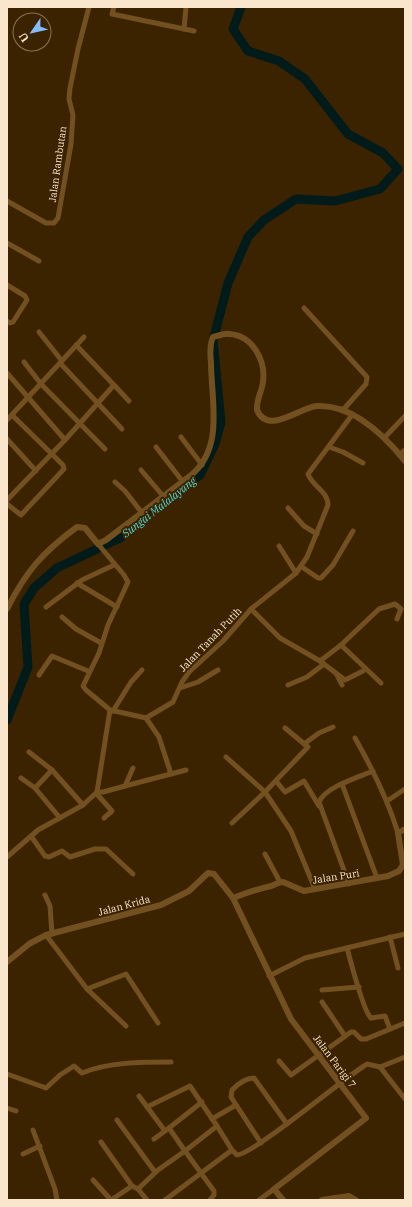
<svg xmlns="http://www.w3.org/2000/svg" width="412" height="1207" font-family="'IBM Plex Serif',serif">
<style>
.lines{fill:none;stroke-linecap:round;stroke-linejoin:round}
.river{stroke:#001b1a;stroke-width:9}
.minor{stroke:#735020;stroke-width:5}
.tertiary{stroke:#735020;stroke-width:6}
.labels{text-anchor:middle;stroke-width:4;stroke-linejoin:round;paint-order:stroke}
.street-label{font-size:10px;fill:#fae5cd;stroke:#3c2300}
.water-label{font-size:11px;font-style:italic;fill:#4addd8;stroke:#3c2300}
</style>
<rect width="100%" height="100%" fill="#3c2300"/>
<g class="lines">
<path class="river" d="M7,720L28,667L24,604L34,588L57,568L122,537L200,475L215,444L221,422L213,341L228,283L248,237L264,220L296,199L335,201L380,189L398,169L383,153L348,134L305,79L279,61L248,51L233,29L241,7"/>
<g class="minor">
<path d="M114,7L112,14L194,31"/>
<path d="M184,29L186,7"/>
<path d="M7,201L46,223H54L58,218L71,144L73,115L69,99L70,88L78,49L89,7"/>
<path d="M7,243L39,261"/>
<path d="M7,285L25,296L27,300L13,322L10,323L7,321"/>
<path d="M304,308L367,377L366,384L343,410"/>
<path d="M39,332L62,361"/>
<path d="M76,345L114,385"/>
<path d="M24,362L41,384L105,449"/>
<path d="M60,363L122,429"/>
<path d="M7,373L65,440"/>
<path d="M7,420L84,337"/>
<path d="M181,437L202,465"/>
<path d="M385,437L405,416"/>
<path d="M7,439L36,471"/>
<path d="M156,447L183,482"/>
<path d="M329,447L343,452L363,463"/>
<path d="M400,454L405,450"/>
<path d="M141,470L163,496"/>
<path d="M115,482L125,491L142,513"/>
<path d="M7,500L65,440L114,385L129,401"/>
<path d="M7,504L21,515L64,469L63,465L12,415"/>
<path d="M288,508L304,526L317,534"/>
<path d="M98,544L124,575L128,582L108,625L99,653L83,686L86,690L110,710"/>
<path d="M279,546L296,573"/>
<path d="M302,567L318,578H321L333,565L353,531"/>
<path d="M77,583L117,607"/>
<path d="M46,607L82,580L114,565"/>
<path d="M251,609L280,638L320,661L341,645L381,683"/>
<path d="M62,617L76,629L101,643"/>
<path d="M341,645L379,609L395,604L401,609L397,619"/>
<path d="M320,661L345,680L363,671"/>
<path d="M39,675L52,656L88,671"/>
<path d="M337,675L342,685"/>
<path d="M288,685L307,677L324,664"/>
<path d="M180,688L198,682L218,670"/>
<path d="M113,711L131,682L142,670"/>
<path d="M146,718L159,737L171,774"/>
<path d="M285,728L308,747L265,792L291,831L315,889"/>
<path d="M355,738C372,768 388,800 398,833"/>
<path d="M304,744L319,733L333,727"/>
<path d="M29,752L52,770"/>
<path d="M226,757L265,792L232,823"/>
<path d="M21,778L35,788"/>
<path d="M276,781L285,792L304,781L319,806"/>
<path d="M342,784L377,878"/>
<path d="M125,786L186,770"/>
<path d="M97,792L110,710L146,718L173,702L182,682L189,672L223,641L251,609L296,573L307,557L328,505C328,491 312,486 308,474L352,415"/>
<path d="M96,793L112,811L104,818"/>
<path d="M387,801L405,789"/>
<path d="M60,818L35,788L52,770L83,805"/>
<path d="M31,836L45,856L49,857L62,851L70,857L95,849H106L133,874"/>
<path d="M265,854L280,882"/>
<path d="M7,857L38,830L83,805L97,792H103L125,786L133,768"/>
<path d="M349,884L319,802C325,787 359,777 373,771"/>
<path d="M45,895L50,906L52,934"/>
<path d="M46,935L87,989L126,974L158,1023"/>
<path d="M390,937L398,968"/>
<path d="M347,948C351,962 363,1011 371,1018L385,1016L390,1029"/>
<path d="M269,976L305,958L405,934"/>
<path d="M87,989L126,1026"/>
<path d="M322,990L359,987"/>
<path d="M322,1002L345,1036"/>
<path d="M279,1061L291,1075L351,1032H354L361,1039H366L405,1023"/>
<path d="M380,1067L405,1099"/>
<path d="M7,1074L46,1088L60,1075L74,1066L82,1073C108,1062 142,1062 171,1062"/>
<path d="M139,1096L165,1131L169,1128"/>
<path d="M147,1107L190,1086L217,1126"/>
<path d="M7,1108L16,1111"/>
<path d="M212,1119L236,1105"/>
<path d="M117,1120L155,1172"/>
<path d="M33,1130L55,1189L57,1200"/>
<path d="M154,1139L165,1131"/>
<path d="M101,1142L132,1186"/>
<path d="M261,1143L231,1097L232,1090C238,1084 245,1078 254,1078L287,1124"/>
<path d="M23,1154L40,1146"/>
<path d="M93,1180L111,1200"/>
<path d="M138,1189L158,1170L185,1151L169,1128L202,1102"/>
<path d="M111,1200L132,1186L138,1189L147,1200"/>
<path d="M165,1200L232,1150L237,1155C252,1155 343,1079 364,1066L367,1064L380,1067L405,1057"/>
<path d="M210,1200L214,1195V1191L185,1151L217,1126L232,1150"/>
<path d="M259,1200L274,1189"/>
</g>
<g class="tertiary">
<path d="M7,609C26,571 43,552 77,527L85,528L98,544L106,540L190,476C225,448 211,401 211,362C210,355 210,343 213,337C218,336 224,333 229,334C252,335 266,360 263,382C262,391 256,400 257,410C268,436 300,407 317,406C353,404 384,435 405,461"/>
<path d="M233,898C246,893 257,889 271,886C275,885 278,882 283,882L304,891L388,876L399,871L403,865L398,833L405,829"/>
<path d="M7,962L29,944L46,935L161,905L189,891L208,873L214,874L233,898L291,1019L366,1118L274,1189L283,1200"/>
<path d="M322,1200L349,1196L356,1200"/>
</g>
</g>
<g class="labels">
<g class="street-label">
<text transform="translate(57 164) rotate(-82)" y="4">Jalan Rambutan</text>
<text transform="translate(210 639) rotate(-46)" y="4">Jalan Tanah Putih</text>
<text transform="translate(336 876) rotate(-9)" y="4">Jalan Puri</text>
<text transform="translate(124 905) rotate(-15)" y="4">Jalan Krida</text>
<text transform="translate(335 1061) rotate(53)" y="4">Jalan Parigi 7</text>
</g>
<g class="water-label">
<text transform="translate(159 507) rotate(-38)" y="4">Sungai Malalayang</text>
</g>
</g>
<rect width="412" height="1207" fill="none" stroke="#fae5cd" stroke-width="16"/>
<g transform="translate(32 32) rotate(236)"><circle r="19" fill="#3c2300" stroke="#887152"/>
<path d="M0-3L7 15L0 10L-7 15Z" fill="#83bcfb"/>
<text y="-6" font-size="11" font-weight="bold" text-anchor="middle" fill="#fae5cd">U</text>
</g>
</svg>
